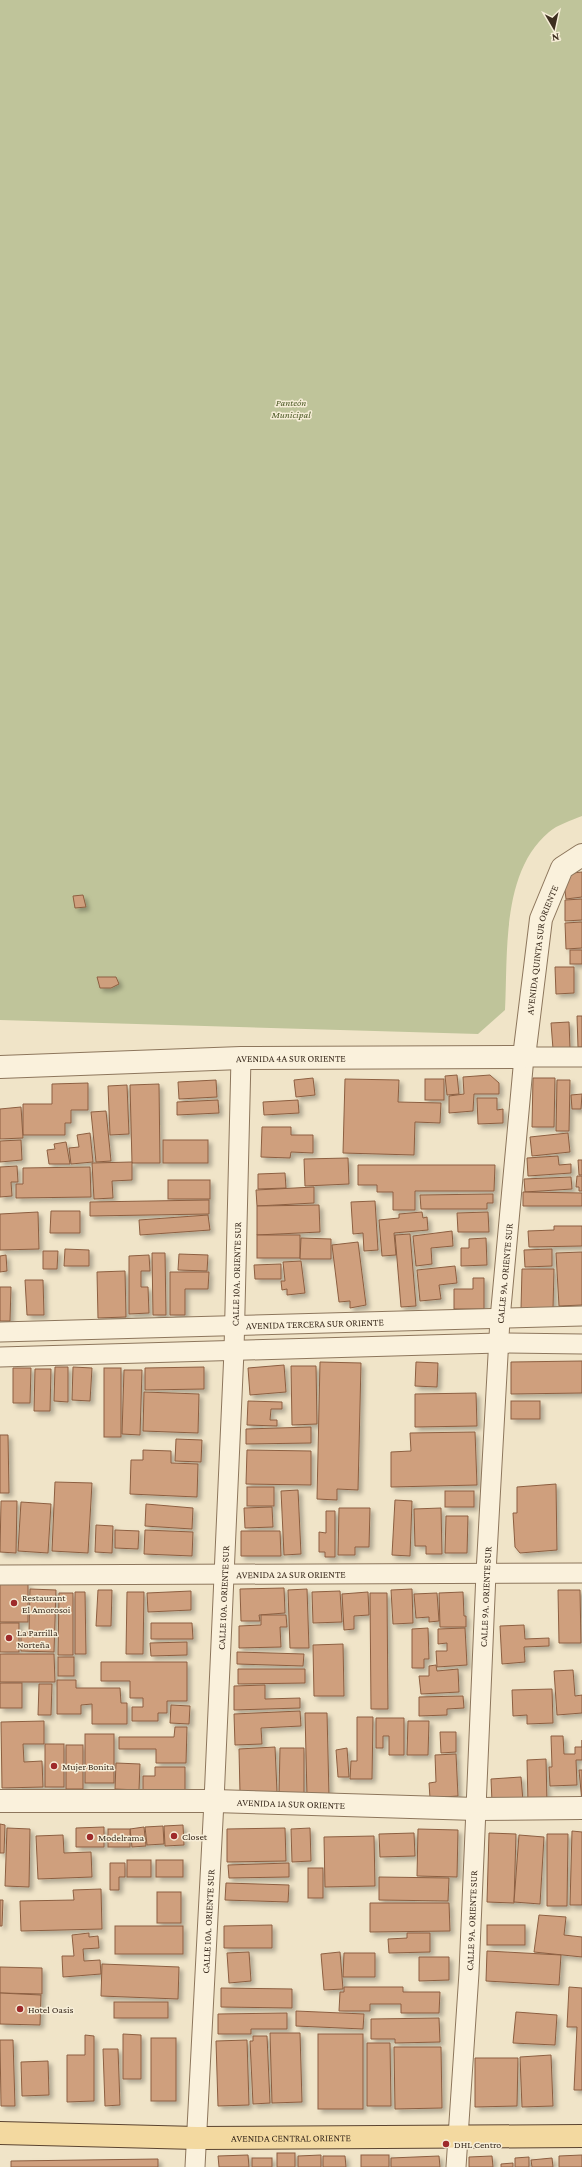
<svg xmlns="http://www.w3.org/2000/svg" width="582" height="2167" font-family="'Crimson Pro',serif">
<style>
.cemetery{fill:#bfc49a}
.building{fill:#cf9f7d;stroke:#8d5f41;filter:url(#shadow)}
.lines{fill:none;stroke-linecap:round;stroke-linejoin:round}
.minor-casing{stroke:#8d765c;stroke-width:21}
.tertiary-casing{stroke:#8d765c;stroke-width:24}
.primary-casing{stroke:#5b4430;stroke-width:24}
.minor{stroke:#faf1dc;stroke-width:19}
.tertiary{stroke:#faf1dc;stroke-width:22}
.primary{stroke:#f3d9a0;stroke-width:22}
.poi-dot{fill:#9e2a2b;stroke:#f7eed8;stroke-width:1.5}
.labels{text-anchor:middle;stroke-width:3;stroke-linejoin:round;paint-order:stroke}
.park-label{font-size:10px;font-style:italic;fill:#4d5a26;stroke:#f7eed8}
.street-label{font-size:10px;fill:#3d2e20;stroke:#f7eed8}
.poi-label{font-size:10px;fill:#3d2e20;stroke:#f7eed8;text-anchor:start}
</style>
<defs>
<filter id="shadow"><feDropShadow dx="3.5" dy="3.5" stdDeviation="2" flood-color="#0004"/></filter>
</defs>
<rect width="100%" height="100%" fill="#f0e4c8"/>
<path class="cemetery" d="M0,0H582V816C572,820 557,825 549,832C501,872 508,954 505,1010L478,1034L0,1020Z"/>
<g class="building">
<path d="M582,872V897L566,899L563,874Z"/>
<path d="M83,895L86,907L75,908L73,896Z"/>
<path d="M582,899V920L565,921V900Z"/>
<path d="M582,922V948L566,949L565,923Z"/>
<rect x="570" y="950" width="12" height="14"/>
<path d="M555,967H574V993L556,994Z"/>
<path d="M97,977H116L119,984L111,988H100Z"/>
<path d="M577,1016H582V1047H578Z"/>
<path d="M569,1022L570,1048L553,1049L551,1023Z"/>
<path d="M457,1075L459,1094L447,1095L445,1076Z"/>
<path d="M490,1075L499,1083V1094H474L473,1111L449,1113V1096L464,1094L463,1077Z"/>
<path d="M313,1078L315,1095L296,1097L294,1080Z"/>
<path d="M533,1078H555L554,1127H532Z"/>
<path d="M345,1079L399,1080L398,1102L441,1103L440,1123L415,1122L414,1155L343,1153Z"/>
<rect x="425" y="1079" width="19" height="21"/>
<path d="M216,1080L217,1097L179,1099L178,1082Z"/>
<path d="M557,1080H570L569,1131H556Z"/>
<path d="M88,1083V1110H71V1123H65V1135H23V1104H52V1084Z"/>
<path d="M159,1084L160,1163H132L130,1085Z"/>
<path d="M127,1085L129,1134L110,1135L108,1086Z"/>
<path d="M582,1094L581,1109H572L571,1095Z"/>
<path d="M477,1098H497V1110L503,1109V1123L478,1124Z"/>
<path d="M218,1100L219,1113L177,1115V1102Z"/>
<path d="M298,1100L299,1113L264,1115L263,1102Z"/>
<path d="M21,1107L23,1138L0,1139V1109Z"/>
<path d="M106,1111L111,1161L96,1162L91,1112Z"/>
<path d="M262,1127H291V1135H313V1153L291,1152L290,1158L261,1157Z"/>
<path d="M90,1133L93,1162L71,1164L69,1148L79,1147L77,1135Z"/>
<path d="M568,1133L570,1152L532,1156L530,1137Z"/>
<path d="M21,1140L22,1160L0,1162V1141Z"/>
<rect x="163" y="1140" width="45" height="23"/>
<path d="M66,1142L70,1164H49L47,1150L55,1149L54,1144Z"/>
<path d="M558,1156L559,1165L571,1164V1173L528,1176L527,1158Z"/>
<path d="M348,1158L349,1184L305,1186L304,1159Z"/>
<path d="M578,1160H582V1175H579Z"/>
<path d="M132,1162V1180L112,1181L113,1198L94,1199L92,1163Z"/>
<path d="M358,1165H495L494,1191H415V1210H393V1192H377V1185H358Z"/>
<path d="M17,1166L18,1182H11L12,1196L0,1197V1167Z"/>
<path d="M90,1167L91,1197L16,1198V1184H23V1168Z"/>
<path d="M285,1173L286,1188L258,1189V1174Z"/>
<path d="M577,1176H582V1191H579V1187H576Z"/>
<path d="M571,1177L572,1189L525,1192L524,1179Z"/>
<rect x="168" y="1180" width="42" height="19"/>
<path d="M314,1187V1203L257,1206L256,1190Z"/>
<path d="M523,1192L582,1193V1206H523Z"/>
<path d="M493,1194V1203H487V1209H421L420,1195Z"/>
<path d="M209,1200V1214L90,1216V1202Z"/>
<path d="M375,1201L378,1250L364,1251L363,1233L353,1234L351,1202Z"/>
<path d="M319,1205L320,1232L257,1235V1206Z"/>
<path d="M51,1211H80V1233H50Z"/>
<path d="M38,1212L39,1249L0,1250V1214Z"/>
<path d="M422,1212L423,1218L427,1217L428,1230L394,1233L396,1255L382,1256L379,1220L399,1218V1214Z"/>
<path d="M488,1212L489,1232H458L457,1213Z"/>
<path d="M208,1215L210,1230L140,1235L139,1220Z"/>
<path d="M554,1226H582V1246L529,1247L528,1231L554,1230Z"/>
<path d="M452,1231L453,1246L431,1248L432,1264L416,1266L413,1236Z"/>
<path d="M410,1234L416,1306L401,1307L395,1235Z"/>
<rect x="257" y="1235" width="43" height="23"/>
<path d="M301,1238L331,1239V1259H300Z"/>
<path d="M486,1238L487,1265L461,1266V1248H469V1239Z"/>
<path d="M358,1242L366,1305L350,1308V1301L339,1302L332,1245Z"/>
<path d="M65,1249L89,1250V1266H64Z"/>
<path d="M552,1249V1266L525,1267L524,1250Z"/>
<path d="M43,1251H58L57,1269H43Z"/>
<path d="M582,1252V1305L559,1306L556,1253Z"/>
<path d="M152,1253H165L166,1315H153Z"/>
<path d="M179,1254L208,1255L207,1271L178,1270Z"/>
<path d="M6,1255L7,1271L0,1272V1256Z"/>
<path d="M149,1255L150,1271H141V1287H148L149,1313L129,1314V1256Z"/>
<path d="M301,1261L305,1293L287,1295V1289L282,1290L281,1281H285L283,1262Z"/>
<path d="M281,1264V1279H255L254,1265Z"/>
<path d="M455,1266L457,1283L439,1285L441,1299L420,1301L417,1270Z"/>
<path d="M522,1269H554L553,1309H521Z"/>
<path d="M125,1271L126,1317L98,1318L97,1272Z"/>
<path d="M170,1272H209L208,1289H185V1315H170Z"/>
<path d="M473,1278H484V1309H454V1289H473Z"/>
<path d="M25,1280H43L44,1315H27Z"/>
<path d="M0,1287H11L10,1321H0Z"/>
<path d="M582,1361V1393L511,1394V1362Z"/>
<path d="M320,1362L361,1363L358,1490L337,1489V1500L317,1499Z"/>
<path d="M416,1362L438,1363L437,1387L415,1386Z"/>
<path d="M284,1365L286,1392L250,1395L248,1368Z"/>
<path d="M291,1366H316L317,1424L292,1425Z"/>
<path d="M55,1367H68V1402L54,1401Z"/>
<path d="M73,1367L92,1368L90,1401L72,1400Z"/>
<path d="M204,1367V1389L145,1390V1368Z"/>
<path d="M13,1368H31L30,1403H13Z"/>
<rect x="104" y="1368" width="17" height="69"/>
<path d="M35,1369H51L50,1411H34Z"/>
<path d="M124,1370H142L140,1435L122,1434Z"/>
<path d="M144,1392L199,1394L198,1433L143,1431Z"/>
<path d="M476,1393L477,1426L415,1427V1394Z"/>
<path d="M248,1401L282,1402V1409H271L270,1420H277V1426L247,1425Z"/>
<rect x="511" y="1401" width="29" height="18"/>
<path d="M311,1427V1443L246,1444V1429Z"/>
<path d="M475,1432L477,1485L391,1487V1452L411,1451L410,1433Z"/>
<path d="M0,1435H8L9,1493H0Z"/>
<path d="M176,1439L202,1440L201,1462L175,1461Z"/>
<path d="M143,1450L171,1451V1463L198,1464L197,1497L130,1494L131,1460H143Z"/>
<path d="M247,1450L311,1451V1485L246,1484Z"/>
<path d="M55,1482L92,1483L88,1553L52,1551Z"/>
<path d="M556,1484L557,1550L520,1553L515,1547L513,1513H517V1487Z"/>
<rect x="247" y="1487" width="27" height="19"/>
<path d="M298,1490L301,1554L284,1555L281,1491Z"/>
<rect x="445" y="1491" width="29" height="16"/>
<path d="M395,1500L412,1501L410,1556L392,1555Z"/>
<path d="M1,1501H17L16,1553L0,1552Z"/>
<path d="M21,1502L51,1504L48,1553L18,1551Z"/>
<path d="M146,1504L193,1508L192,1529L145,1526Z"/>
<path d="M272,1507L273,1527L245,1528L244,1508Z"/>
<path d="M339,1508H370L369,1547H355V1555H338Z"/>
<path d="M441,1508L442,1554H426V1546H415L414,1509Z"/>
<path d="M326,1511H335V1557H325V1552H319V1532L326,1533Z"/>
<path d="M446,1516H468L467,1553H445Z"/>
<path d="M96,1525L113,1526L112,1553L95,1552Z"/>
<path d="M115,1530L139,1531L138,1549L115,1548Z"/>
<path d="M145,1530L193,1532L192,1556L144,1554Z"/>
<path d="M241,1531H280L281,1556H241Z"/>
<rect x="0" y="1584" width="28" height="38"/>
<path d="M284,1588L285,1613L259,1615L260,1621H241L240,1589Z"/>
<path d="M30,1589L56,1590L54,1652L21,1651V1632H29Z"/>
<path d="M307,1589L309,1648H290L288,1590Z"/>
<path d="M412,1589L413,1623L393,1624L391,1590Z"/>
<path d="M98,1590H112L111,1626H96Z"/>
<path d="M558,1590H580L581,1643H559Z"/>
<path d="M191,1591V1610L148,1612L147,1593Z"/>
<path d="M340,1591L342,1622L313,1623L312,1592Z"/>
<path d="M75,1592H85L86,1654H75Z"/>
<path d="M127,1592H144L143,1654H126Z"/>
<path d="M368,1592L369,1615L354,1616V1629L344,1630L342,1594Z"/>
<path d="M463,1592L464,1616H466V1627H440L439,1593Z"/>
<path d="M59,1593H73V1655H58Z"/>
<path d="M370,1593H387L388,1709H371Z"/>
<path d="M437,1593L439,1621L429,1622V1617L416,1618L414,1594Z"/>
<path d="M261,1615H286L287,1627H280L281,1647L239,1648V1626L261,1625Z"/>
<rect x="0" y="1623" width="19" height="29"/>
<path d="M151,1623H192L193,1639H151Z"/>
<path d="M524,1625L525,1639L549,1638V1646L524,1647L525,1662L502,1664L500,1626Z"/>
<path d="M428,1628L429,1659H424V1668H412V1629Z"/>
<path d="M465,1628L467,1665L437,1667L436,1651H447V1643L438,1644V1629Z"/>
<path d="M187,1642V1655L151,1656L150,1643Z"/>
<path d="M343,1644L344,1696H314L313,1645Z"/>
<path d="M237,1652L304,1654L303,1666L237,1664Z"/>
<path d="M0,1654H54L55,1682H0Z"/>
<rect x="58" y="1657" width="16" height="19"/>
<path d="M101,1662H187V1701H167V1713H158V1721H132V1707H143V1698H130V1681H101Z"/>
<path d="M436,1665L437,1671L458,1669L459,1692L421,1694L419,1676H429V1666Z"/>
<path d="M238,1669H305V1683L238,1684Z"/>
<path d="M573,1670L575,1696L582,1695V1713L557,1715L554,1671Z"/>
<path d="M57,1680H76V1688H120L121,1703H127V1724H92V1704L81,1705V1714H57Z"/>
<rect x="0" y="1683" width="22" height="25"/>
<path d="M39,1684H52L51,1715H38Z"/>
<path d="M265,1685V1699L300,1698V1708L234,1710V1686Z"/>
<path d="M552,1689L553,1723L527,1724V1715L513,1716L512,1690Z"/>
<path d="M463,1696L464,1708L447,1709V1715L419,1716V1697Z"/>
<path d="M171,1705L190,1706L189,1724L170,1723Z"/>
<path d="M300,1711L301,1726L261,1728L262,1744L235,1745L234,1714Z"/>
<path d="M305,1713H327L329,1796H307Z"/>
<path d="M357,1717H373L372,1779H350L351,1761H357Z"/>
<path d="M376,1718H404V1755H389V1736H383V1748H376Z"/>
<path d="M44,1721V1744H23L24,1762L42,1761L43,1787L2,1788L1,1722Z"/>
<path d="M408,1721H429L428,1755H407Z"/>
<path d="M175,1727H187L186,1763H156V1749H119V1737H174Z"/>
<path d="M440,1732H456V1752L441,1753Z"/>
<rect x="85" y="1734" width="29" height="49"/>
<path d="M551,1736H563L564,1754H575V1747H582V1740V1760H576L577,1785L550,1786L549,1767H552Z"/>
<rect x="45" y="1744" width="19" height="43"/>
<rect x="66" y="1745" width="17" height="44"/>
<path d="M275,1747L277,1792L240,1793L239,1749Z"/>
<path d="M280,1748H304V1795H279Z"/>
<path d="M347,1748L349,1777H338L336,1750Z"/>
<path d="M456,1754L458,1796L430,1798L429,1783L436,1782L435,1755Z"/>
<path d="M546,1759L547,1803H528L527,1760Z"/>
<path d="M116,1763L140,1764L139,1790L115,1789Z"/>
<path d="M155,1767H185V1791L143,1790V1776H155Z"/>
<path d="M579,1770H582V1802Z"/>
<path d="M521,1777L523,1801L492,1802L491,1779Z"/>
<path d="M0,1824L5,1825L4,1853H0Z"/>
<path d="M183,1825L184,1845L165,1846L164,1826Z"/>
<path d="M163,1826L164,1844L147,1845L145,1827Z"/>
<path d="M104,1827V1847H76V1828Z"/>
<path d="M144,1827L146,1846L132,1847L130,1829Z"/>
<path d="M7,1828L30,1829L29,1887L5,1886Z"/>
<path d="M285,1828L286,1861L227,1862V1829Z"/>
<path d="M310,1828L311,1861L292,1862L291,1829Z"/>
<rect x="108" y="1829" width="22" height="18"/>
<path d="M418,1829L458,1830L457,1877L417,1876Z"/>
<path d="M572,1831L582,1832V1905H570Z"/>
<path d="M414,1833L415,1856L380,1857L379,1834Z"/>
<path d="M489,1833L516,1834L514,1903L487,1902Z"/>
<path d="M547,1834H568L567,1906H547Z"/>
<path d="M63,1835L64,1853L91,1852L92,1877L38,1879L36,1836Z"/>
<path d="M519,1835L544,1837L540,1904L514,1902Z"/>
<path d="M374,1836L375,1886L325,1887L324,1837Z"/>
<rect x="127" y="1860" width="24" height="17"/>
<rect x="156" y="1860" width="27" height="17"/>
<path d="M110,1863H125V1877H119V1890H110Z"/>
<path d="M289,1863V1877L229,1878L228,1865Z"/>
<rect x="308" y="1868" width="15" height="30"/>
<path d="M379,1877L449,1878L448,1901L379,1900Z"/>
<path d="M226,1883L289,1885L288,1902L225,1900Z"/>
<path d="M101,1889L102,1929L21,1931L20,1901L74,1900L73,1890Z"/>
<rect x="157" y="1892" width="24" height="31"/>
<path d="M0,1900H3L2,1926H0Z"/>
<path d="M370,1903H449L450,1931L370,1932Z"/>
<path d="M539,1915L566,1917L564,1935L582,1937V1957L534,1952Z"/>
<path d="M272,1925V1948H224V1926Z"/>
<rect x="487" y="1925" width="38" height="20"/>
<rect x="115" y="1926" width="68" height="28"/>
<path d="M89,1933V1937L98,1936L99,1948L83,1949L84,1961L100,1960L101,1974L63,1977L62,1956H74L72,1935Z"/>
<path d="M407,1933H430V1952L389,1953L388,1939L407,1938Z"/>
<path d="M487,1951L561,1955L559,1985L486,1981Z"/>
<path d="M249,1952L251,1981L229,1983L227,1953Z"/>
<path d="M340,1952L343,1989L324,1990L321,1954Z"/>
<path d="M344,1953H375V1977H343Z"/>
<path d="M419,1957H449V1980L419,1981Z"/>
<path d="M102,1964L179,1967L178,1999L101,1996Z"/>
<path d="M0,1967L42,1968V1994L0,1993Z"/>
<path d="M344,1987H403V1992H440L439,2013H401V2004H370V2011H339L340,1992H344Z"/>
<path d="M569,1987L582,1988V2090H574L577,2027H567Z"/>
<path d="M221,1988L292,1989V2008L221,2007Z"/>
<path d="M0,1993L41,1995L40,2025L0,2024Z"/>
<rect x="114" y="2002" width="54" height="16"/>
<path d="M296,2011L364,2014L363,2029L296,2026Z"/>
<path d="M516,2012L557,2015L555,2045L513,2043Z"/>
<path d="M287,2013V2029H251V2034H218V2014Z"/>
<path d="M439,2018L440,2042L395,2043V2039H371V2019Z"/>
<path d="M270,2033H300L302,2102L272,2103Z"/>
<path d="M123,2034L141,2035V2079H123Z"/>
<rect x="318" y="2034" width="45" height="75"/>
<path d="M85,2035L94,2036V2101L67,2102V2055H85Z"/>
<path d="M253,2036H267L270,2103L253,2104L250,2041H253Z"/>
<rect x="151" y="2038" width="25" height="63"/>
<path d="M0,2040H13L15,2106H1Z"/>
<path d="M247,2040L249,2105L218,2106L216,2041Z"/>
<path d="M367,2043H390L391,2106H367Z"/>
<path d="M394,2047H441L442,2108L395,2109Z"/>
<path d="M103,2049H118L120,2105L105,2106Z"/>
<path d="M551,2055L553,2106L522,2107L520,2057Z"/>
<path d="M475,2058H518L517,2106L475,2107Z"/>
<path d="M48,2061L49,2095L22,2096L21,2062Z"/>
<rect x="277" y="2153" width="18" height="14"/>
<path d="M248,2155L249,2167H219L218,2156Z"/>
<path d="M321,2155V2167H298V2156Z"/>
<rect x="361" y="2155" width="28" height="12"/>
<path d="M582,2155V2167H559V2156Z"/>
<path d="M323,2156H345L346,2167H323Z"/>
<path d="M439,2156L440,2167H391V2158Z"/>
<path d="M492,2156L493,2167H469V2157Z"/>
<path d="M529,2157V2167H515V2158Z"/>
<rect x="252" y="2158" width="20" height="9"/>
<path d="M552,2158L553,2167H532L531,2160Z"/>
<path d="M158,2159V2167H11V2161Z"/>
<path d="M513,2163V2167H501V2164Z"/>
</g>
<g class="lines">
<defs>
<g id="minor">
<path id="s1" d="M0,1332L582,1316"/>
<path d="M0,1357L499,1343L582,1344"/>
<path id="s2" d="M0,1575L582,1573"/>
<path id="s3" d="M195,2167L214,1801L234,1351L241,1058"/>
<path id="s4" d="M456,2167L469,1973L486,1573L500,1319L524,1057H582"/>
</g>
<g id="tertiary">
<path id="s5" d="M0,1067L241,1058L524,1057L541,919L562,868L582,855"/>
<path id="s6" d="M0,1801H214L476,1809L582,1808"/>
</g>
<g id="primary">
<path id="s7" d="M0,2133L197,2138L582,2136"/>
</g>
</defs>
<use href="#minor" class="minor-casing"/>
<use href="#tertiary" class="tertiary-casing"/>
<use href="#primary" class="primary-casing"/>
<use href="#minor" class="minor"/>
<use href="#tertiary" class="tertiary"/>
<use href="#primary" class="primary"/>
</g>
<g class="poi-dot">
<circle cx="14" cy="1603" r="4"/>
<circle cx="9" cy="1638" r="4"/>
<circle cx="54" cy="1766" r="4"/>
<circle cx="174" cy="1836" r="4"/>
<circle cx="90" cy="1837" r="4"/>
<circle cx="20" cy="2009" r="4"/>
<circle cx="446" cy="2144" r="4"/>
</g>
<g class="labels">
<g class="park-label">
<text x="291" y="406">Panteón<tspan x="291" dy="12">Municipal</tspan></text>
</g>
<g class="street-label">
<text dy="4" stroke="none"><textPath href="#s5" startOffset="633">AVENIDA QUINTA SUR ORIENTE</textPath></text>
<text dy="4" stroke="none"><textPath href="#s5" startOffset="291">AVENIDA 4A SUR ORIENTE</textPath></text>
<text dy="4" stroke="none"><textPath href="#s4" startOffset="895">CALLE 9A. ORIENTE SUR</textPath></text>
<text dy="4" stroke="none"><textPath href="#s3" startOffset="894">CALLE 10A. ORIENTE SUR</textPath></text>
<text dy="4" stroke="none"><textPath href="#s1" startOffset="315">AVENIDA TERCERA SUR ORIENTE</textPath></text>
<text dy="4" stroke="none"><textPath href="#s2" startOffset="291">AVENIDA 2A SUR ORIENTE</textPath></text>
<text dy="4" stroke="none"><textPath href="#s4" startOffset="571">CALLE 9A. ORIENTE SUR</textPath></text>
<text dy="4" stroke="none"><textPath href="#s3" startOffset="570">CALLE 10A. ORIENTE SUR</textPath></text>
<text dy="4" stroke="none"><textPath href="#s6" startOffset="291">AVENIDA 1A SUR ORIENTE</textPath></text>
<text dy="4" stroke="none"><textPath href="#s4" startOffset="247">CALLE 9A. ORIENTE SUR</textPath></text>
<text dy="4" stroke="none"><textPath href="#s3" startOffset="246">CALLE 10A. ORIENTE SUR</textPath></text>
<text dy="4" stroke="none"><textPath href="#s7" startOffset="291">AVENIDA CENTRAL ORIENTE</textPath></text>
</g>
<g class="poi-label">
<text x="22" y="1601">Restaurant<tspan x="22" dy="12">El Amorosoi</tspan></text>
<text x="17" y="1636">La Parrilla<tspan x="17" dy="12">Norteña</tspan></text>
<text x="62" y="1770">Mujer Bonita</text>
<text x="182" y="1840">Closet</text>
<text x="98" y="1841">Modelrama</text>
<text x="28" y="2013">Hotel Oasis</text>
<text x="454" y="2148">DHL Centro</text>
</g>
</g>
<g transform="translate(554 28) rotate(171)" stroke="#f7eed8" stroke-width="3" paint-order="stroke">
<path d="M0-3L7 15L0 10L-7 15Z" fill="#3d2e20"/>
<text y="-6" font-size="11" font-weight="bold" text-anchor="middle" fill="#3d2e20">N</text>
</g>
</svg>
